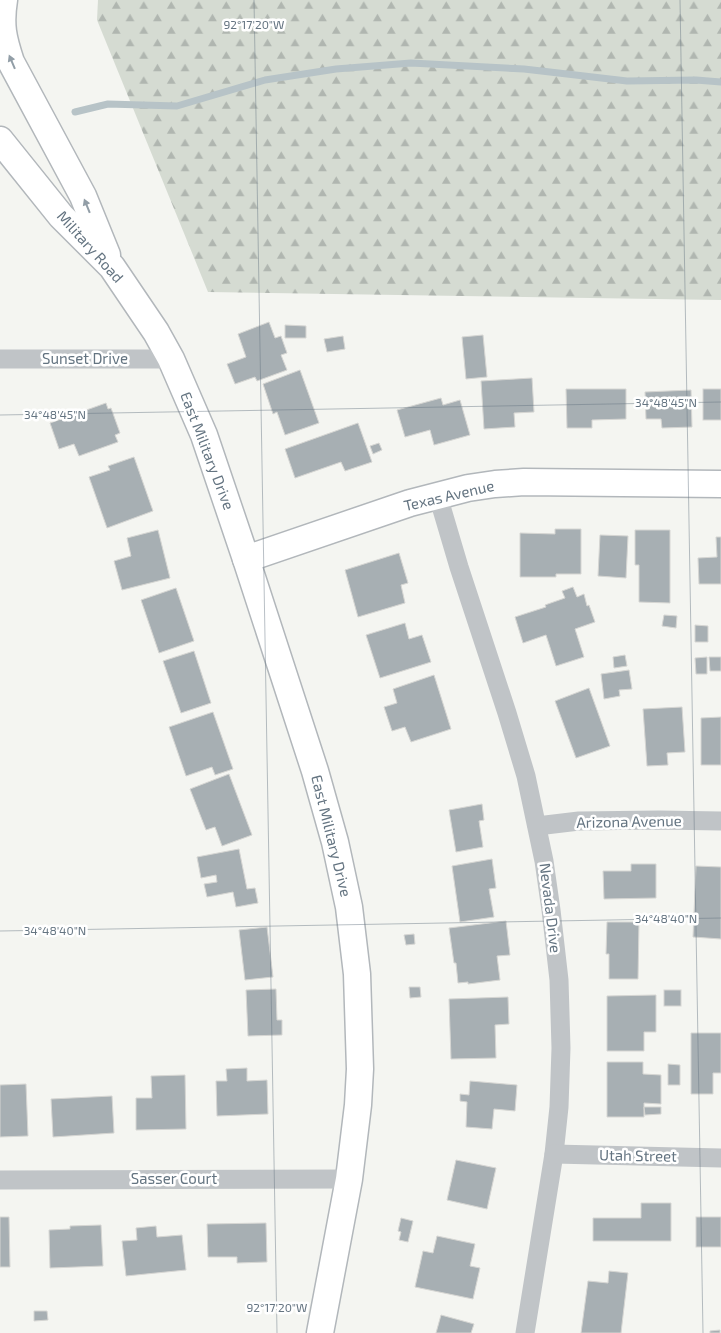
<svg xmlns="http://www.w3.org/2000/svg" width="721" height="1333" font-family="'Exo 2',sans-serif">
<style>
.forest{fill:url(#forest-firs)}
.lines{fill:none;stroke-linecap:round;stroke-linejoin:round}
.stream{stroke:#b7c3c7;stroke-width:7}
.building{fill:#a7afb3;stroke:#d6d6d3}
.secondary-casing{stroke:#b2b7bb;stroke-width:29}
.street{stroke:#c0c4c7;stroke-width:19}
.secondary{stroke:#fff;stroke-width:26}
.oneway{fill:#929ea7}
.ticks{fill:none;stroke:#647481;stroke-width:1;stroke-opacity:0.45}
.labels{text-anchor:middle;stroke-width:5;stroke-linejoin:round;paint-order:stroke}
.street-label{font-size:15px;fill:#647481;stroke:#fff}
.ticks-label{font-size:12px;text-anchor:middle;fill:#647481;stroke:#fff;stroke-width:5;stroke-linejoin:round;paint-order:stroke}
</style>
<defs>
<pattern id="forest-firs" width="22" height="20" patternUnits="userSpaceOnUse" patternTransform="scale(1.25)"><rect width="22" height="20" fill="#d5dbd2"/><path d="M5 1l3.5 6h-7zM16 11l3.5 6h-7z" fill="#b0b6b0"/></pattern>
</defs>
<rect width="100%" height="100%" fill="#f4f5f1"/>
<path class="forest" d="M98,0H721V300L208,292L97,20Z"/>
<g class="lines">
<path class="stream" d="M75,112L108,104L177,106L265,80L336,69L411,63L524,69L627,81L696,80L721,82"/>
</g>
<g class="building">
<path d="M269,322L275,338L281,336L287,353L281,355L287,370L257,381L255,377L235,384L227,364L246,357L238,334Z"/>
<path d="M285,325L306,326V338H285Z"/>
<path d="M483,335L487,377L466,379L462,337Z"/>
<path d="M343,336L345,349L327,352L324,339Z"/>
<path d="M300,370L319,423L285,435L277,412L273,414L263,384Z"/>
<path d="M532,378L534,412L514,413L515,427L484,429L481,381Z"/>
<path d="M566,389H626V419L592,420V428H567Z"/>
<rect x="703" y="389" width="18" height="31"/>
<path d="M691,390L692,427L662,428L661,419H646L645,392Z"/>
<path d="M441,398L443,405L460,400L470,435L434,445L430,430L405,437L397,410Z"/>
<path d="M106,403L108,409L111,408L120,433L115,435L118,442L79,456L74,444L59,449L50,423Z"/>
<path d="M358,423L372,462L345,471L341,462L295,478L285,449Z"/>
<path d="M379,443L382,450L373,454L370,446Z"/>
<path d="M134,457L153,511L107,528L89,477L110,470L108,466Z"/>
<path d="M555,529H581V574H556V577H520V533L555,534Z"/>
<path d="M158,530L170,578L122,590L114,561L131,556L127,538Z"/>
<path d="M635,530H670V603L639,602V565H635Z"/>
<path d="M600,535L628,536L626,578L598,576Z"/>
<path d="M716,537H721V584H699L698,558L717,557Z"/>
<path d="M399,553L408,583L401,585L405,603L358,617L345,570Z"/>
<path d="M573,587L577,597L584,594L587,606L589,605L595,622L575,629L584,657L556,666L546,635L523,643L515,617L546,607L545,605L565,598L562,591Z"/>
<path d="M176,588L194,641L159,653L141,600Z"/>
<path d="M664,615L677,616L676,628L662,626Z"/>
<path d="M405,623L409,639L422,635L431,662L380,678L366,635Z"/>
<path d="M695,625L708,626V642H695Z"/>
<path d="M194,651L211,703L181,713L163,661Z"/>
<path d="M625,655L627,666L614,668L613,657Z"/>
<path d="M707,657V674H696L695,658Z"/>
<path d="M709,657H721V671H710Z"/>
<path d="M629,670L632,689L619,690L620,696L604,699L601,674Z"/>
<path d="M434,675L451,729L411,742L405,727L392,731L384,707L397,703L393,689Z"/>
<path d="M589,688L610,746L576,758L555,701Z"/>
<path d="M682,707L685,752L667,753L668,765L647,766L643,709Z"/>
<path d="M213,712L233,769L215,775L212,767L186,776L169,727Z"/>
<path d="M721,717V765H701V718Z"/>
<path d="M229,774L252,835L222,846L215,827L206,830L190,789Z"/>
<path d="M482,804L484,820L479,821L483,847L456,852L449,810Z"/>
<path d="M239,849L247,889L255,888L258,903L236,907L233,892L207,897L204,884L217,882L216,875L201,878L197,857Z"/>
<path d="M492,859L496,888L489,889L494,917L460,922L452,866Z"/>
<path d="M631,864H656V898L604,899L603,871H631Z"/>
<path d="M696,866L721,867V939L693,937Z"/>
<path d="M506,921L510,955L497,956L500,980L468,984V982L458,983L456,963H454L449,928Z"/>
<path d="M607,922H639L638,979H609V954H606Z"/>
<path d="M267,927L273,977L245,980L239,930Z"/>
<path d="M414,934L415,944L406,945L404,935Z"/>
<path d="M409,987H420L421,997L410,998Z"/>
<path d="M276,989L277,1020H282V1035L248,1036L246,990Z"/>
<rect x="664" y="990" width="17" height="16"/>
<path d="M656,995V1032H644V1051H607V996Z"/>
<path d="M508,997L509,1024L495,1025L496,1058L451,1059L449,999Z"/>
<path d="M691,1033H721V1073H713V1094H691Z"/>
<path d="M607,1062H643V1074L661,1075V1104L644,1103V1117H607Z"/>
<path d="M668,1064L680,1065V1085H668Z"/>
<path d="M247,1068V1081L267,1080L268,1114L217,1116L216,1081H227L226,1069Z"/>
<path d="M185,1075L186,1129L136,1130V1098H152L151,1076Z"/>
<path d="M470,1081L517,1085L515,1111L494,1109L492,1129L466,1127L467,1102L460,1101V1094L469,1095Z"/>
<path d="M26,1084L28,1136L0,1137V1085Z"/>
<path d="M112,1096L114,1133L53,1137L51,1099Z"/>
<path d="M644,1107H661V1114L645,1115Z"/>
<path d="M456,1160L496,1168L487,1209L447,1200Z"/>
<path d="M641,1203H671V1241H593V1218H641Z"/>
<path d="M0,1217H9L10,1267H0Z"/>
<rect x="696" y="1217" width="25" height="30"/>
<path d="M401,1218L413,1221L408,1242L399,1240L401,1232L398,1231Z"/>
<path d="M266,1223L267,1262L237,1263V1257H208L207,1224Z"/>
<path d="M101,1225L103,1266L50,1268L49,1230L70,1229V1226Z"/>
<path d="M156,1226L157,1237L182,1235L186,1270L126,1276L122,1241L137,1240L136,1228Z"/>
<path d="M437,1236L475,1244L470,1266L480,1268L473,1299L415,1287L423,1251L433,1253Z"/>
<path d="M609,1271L628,1273L621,1333H581L588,1281L608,1283Z"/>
<path d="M34,1311H47L48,1320L34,1321Z"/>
<path d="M441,1315L474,1324L471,1333H436Z"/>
<path d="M720,1330V1333H710V1331Z"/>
</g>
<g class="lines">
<defs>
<g id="secondary">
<path d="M4,0C0,25 3,38 11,62L83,196L107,255"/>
<path d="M0,140L61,216L112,267L156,332L171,359L204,435L246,559L315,771L335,842L349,907L357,974L360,1069L358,1105L349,1179L320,1333"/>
<path d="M246,559L410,503L468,488L495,484L524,482L721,484"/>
</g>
</defs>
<use href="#secondary" class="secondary-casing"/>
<g class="street">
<path d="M0,359H171"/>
<path d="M438,496L459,567L507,713L526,776L544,861L551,910L559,980L561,1048L559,1107L554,1154L525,1333"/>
<path d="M537,826L579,821L659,820L721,821"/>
<path d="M554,1154L721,1158"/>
<path d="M0,1180L349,1179"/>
</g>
<use href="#secondary" class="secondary"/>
</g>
<defs><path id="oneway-solid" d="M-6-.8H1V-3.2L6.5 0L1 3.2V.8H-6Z" transform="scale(1.25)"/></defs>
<g class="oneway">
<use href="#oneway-solid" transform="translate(12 62) rotate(-113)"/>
<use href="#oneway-solid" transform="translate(87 206) rotate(-112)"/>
</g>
<path class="ticks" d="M254,0L277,1333M680,0L703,1333M0,415L721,402M0,931L721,918"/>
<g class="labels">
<g class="street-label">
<text transform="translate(90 247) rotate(48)" y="5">Military Road</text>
<text x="85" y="364">Sunset Drive</text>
<text transform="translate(207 451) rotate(69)" y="5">East Military Drive</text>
<text transform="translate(449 496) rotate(-13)" y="5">Texas Avenue</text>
<text transform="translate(629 822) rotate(-1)" y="5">Arizona Avenue</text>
<text transform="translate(331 836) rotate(76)" y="5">East Military Drive</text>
<text transform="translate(550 908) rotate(83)" y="5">Nevada Drive</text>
<text transform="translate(638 1156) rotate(1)" y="5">Utah Street</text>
<text x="174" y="1184">Sasser Court</text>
</g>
</g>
<g class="ticks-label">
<text x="254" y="29">92°17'20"W</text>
<text x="666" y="407">34°48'45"N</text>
<text x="55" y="419">34°48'45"N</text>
<text x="666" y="923">34°48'40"N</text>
<text x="55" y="935">34°48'40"N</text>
<text x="277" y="1312">92°17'20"W</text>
</g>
</svg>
